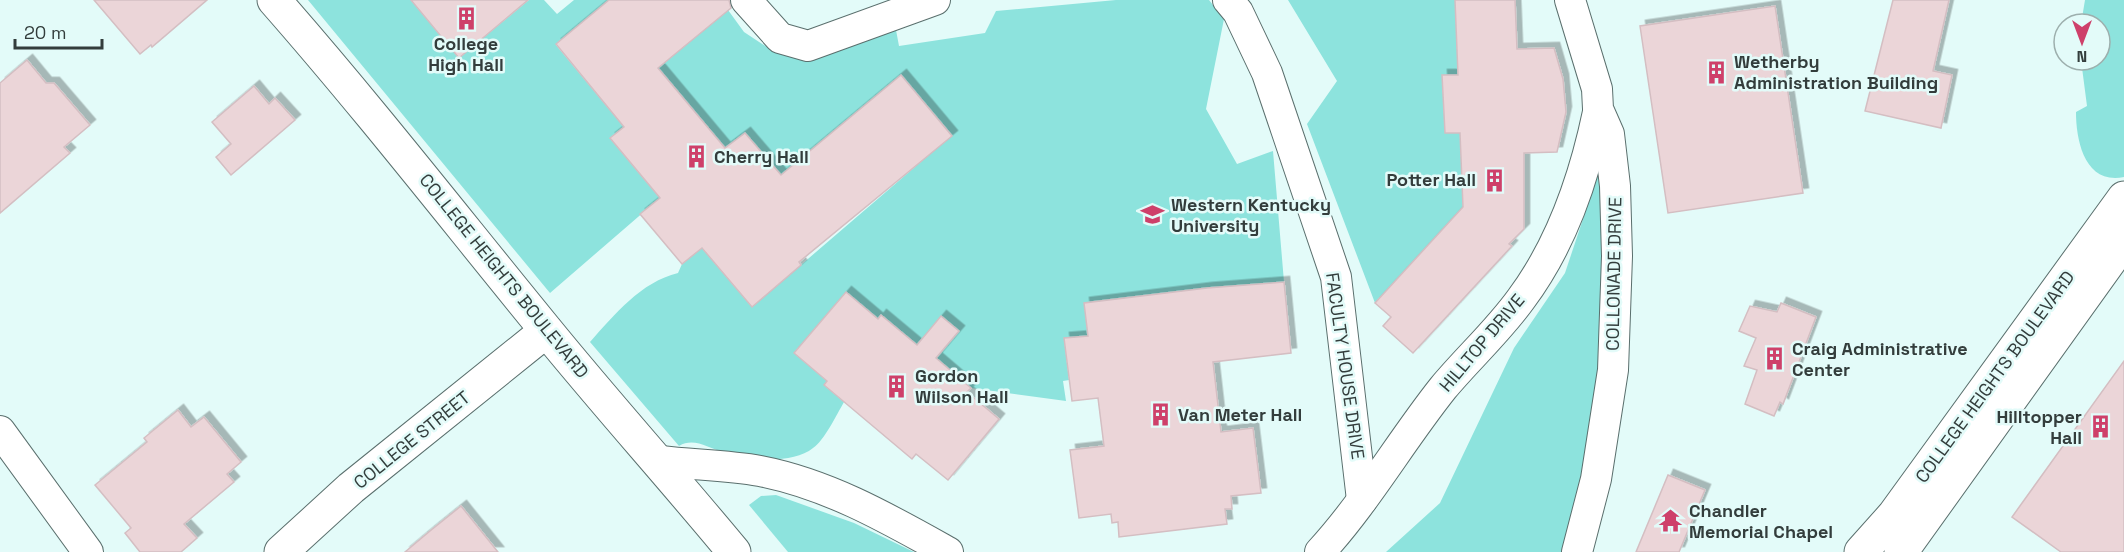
<svg xmlns="http://www.w3.org/2000/svg" width="2124" height="552" font-family="'Space Grotesk',sans-serif">
<style>
.green{fill:#8de3dd}
.building{fill:#ebd5d8;stroke:#d4bec2;stroke-width:1.5;filter:url(#shadow)}
.lines{fill:none;stroke-linecap:round;stroke-linejoin:round}
.minor-casing{stroke:#5a6f6d;stroke-width:32}
.tertiary-casing{stroke:#5a6f6d;stroke-width:35}
.minor{stroke:#fff;stroke-width:30}
.tertiary{stroke:#fff;stroke-width:33}
.labels{text-anchor:middle;stroke-width:5;stroke-linejoin:round;paint-order:stroke}
.poi-label{font-size:18px;font-weight:bold;fill:#333d3c;stroke:#e3fbf9;text-anchor:start}
.street-label{font-size:18px;fill:#333d3c;stroke:#e3fbf9}
</style>
<defs>
<filter id="shadow"><feDropShadow dx="5.5" dy="-5.5" stdDeviation="0" flood-color="#0004"/></filter>
</defs>
<rect width="100%" height="100%" fill="#e3fbf9"/>
<g class="green">
<path d="M308,0H411L459,58L529,0H544L557,14L574,0H609L556,45L609,109L634,118L610,138L660,198L550,293Z"/>
<path d="M1116,0H1209L1224,19L1206,109L1237,164L1273,151L1284,282L1207,288L1084,303L1088,336L1064,339L1069,380L1063,381L1066,401L971,388L936,358L959,331L941,316L917,345L881,316L878,319L846,292L795,353L827,381L824,385L844,402C837,414 824,441 813,448C792,465 747,460 723,452C708,448 694,437 679,446L590,342C615,314 641,282 678,273L682,264L702,248L752,307L951,136L901,76L781,175L745,133L726,149L658,68L728,10L744,32L776,53L825,55L896,30L899,46L985,33L996,11Z"/>
<path d="M1288,0H1455L1458,75L1442,76L1445,133H1460L1463,207L1375,303L1307,124L1337,81Z"/>
<path d="M2085,0H2124V177C2085,185 2076,141 2076,112L2087,106L2081,60H2100V24H2081Z"/>
<path d="M1602,137L1609,258L1601,400L1567,552H1386L1440,503L1514,348L1565,273L1589,201Z"/>
<path d="M776,495L854,523L914,552H788L749,505L761,496Z"/>
</g>
<g class="building">
<path d="M94,0H207L152,47L151,45L140,54Z"/>
<path d="M411,0H528L459,58Z"/>
<path d="M609,0H729L731,8L658,68L725,148L745,133L781,175L901,75L952,136L799,262L801,265L752,307L702,248L682,264L640,214L660,198L610,138L624,127L556,44Z"/>
<path d="M1455,0H1515L1517,49L1554,48L1563,79L1566,112L1557,152L1524,153V229L1509,244L1512,246L1413,353L1383,326L1391,317L1375,303L1463,207L1460,133H1445L1442,75H1458Z"/>
<path d="M1893,0H1949L1933,71L1952,75L1941,128L1865,111Z"/>
<path d="M1775,6L1803,193L1668,213L1640,26Z"/>
<path d="M27,60L46,83H54L90,125L64,147L70,153L0,213V83Z"/>
<path d="M254,86L269,104L275,98L295,120L231,175L216,157L231,144L212,122Z"/>
<path d="M1284,282L1291,353L1213,362L1221,432L1253,428L1261,493L1231,496L1232,509H1225L1227,524L1119,537L1118,522L1112,523L1111,514L1079,518L1070,450L1104,446L1098,398L1072,401L1064,338L1088,336L1084,303L1207,288Z"/>
<path d="M846,292L878,319L881,315L917,345L941,316L959,331L936,358L971,388L967,392L999,419L948,480L916,454L912,459L824,385L827,381L794,353Z"/>
<path d="M1781,303L1816,317L1783,404L1780,402L1774,416L1745,404L1757,370L1744,366L1756,338L1739,331L1750,306L1777,312Z"/>
<path d="M2124,361V552H2061L2012,517Z"/>
<path d="M178,410L191,427L204,417L241,462L227,474L234,482L184,524L197,538L181,552H140L125,533L131,528L95,485L147,442L144,438Z"/>
<path d="M1668,475L1705,490L1679,552H1636Z"/>
<path d="M461,506L498,552H405L430,531Z"/>
</g>
<g class="lines">
<defs>
<g id="minor">
<path d="M746,0L780,38L808,46L935,0"/>
<path d="M1228,0L1238,12L1267,73L1336,277L1362,500"/>
<path d="M1570,0L1597,89L1598,109L1609,134L1615,186L1617,256L1613,370L1596,479L1577,552"/>
<path d="M0,431L88,552"/>
<path d="M660,461C693,465 727,465 760,471C828,484 889,519 948,552"/>
<path d="M1320,552C1366,502 1400,442 1443,388C1468,358 1498,331 1521,299C1562,244 1584,179 1598,112"/>
</g>
<g id="tertiary">
<path d="M274,0C368,107 456,220 546,330C607,405 672,477 734,552"/>
<path d="M281,552L351,488L546,331"/>
<path d="M1861,552L1894,515L2124,198"/>
<path d="M1901,552L2124,241"/>
</g>
</defs>
<use href="#minor" class="minor-casing"/>
<use href="#tertiary" class="tertiary-casing"/>
<use href="#minor" class="minor"/>
<use href="#tertiary" class="tertiary"/>
</g>
<defs>
<symbol id="building-bare" viewBox="-9 -9 18 18"><path d="M-4-6H4V6H1V3H-1V6H-4ZM-2.5-4.3h1.7v1.8h-1.7ZM.8-4.3h1.7v1.8H.8ZM-2.5-1h1.7V.8h-1.7ZM.8-1h1.7V.8H.8Z" fill="#ce406a" stroke="#e3fbf9" stroke-width="2.5" paint-order="stroke"/></symbol>
<symbol id="university-bare" viewBox="-9 -9 18 18"><path d="M0-5L7-2L0 1L-7-2ZM-4 1L0 2.5L4 1V4Q0 6-4 4Z" fill="#ce406a" stroke="#e3fbf9" stroke-width="2.5" paint-order="stroke"/></symbol>
<symbol id="temple-bare" viewBox="-9 -9 18 18"><path d="M0-6L5-2H3V0L6.5 2.5H4V6H1.5V3h-3V6H-4V2.5H-6.5L-3 0V-2H-5Z" fill="#ce406a" stroke="#e3fbf9" stroke-width="2.5" paint-order="stroke"/></symbol>
</defs>
<g fill-rule="evenodd">
<use href="#building-bare" x="450" y="2" width="33" height="33"/>
<use href="#building-bare" x="1700" y="56" width="33" height="33"/>
<use href="#building-bare" x="680" y="140" width="33" height="33"/>
<use href="#building-bare" x="1478" y="164" width="33" height="33"/>
<use href="#university-bare" x="1136" y="198" width="33" height="33"/>
<use href="#building-bare" x="1758" y="342" width="33" height="33"/>
<use href="#building-bare" x="880" y="370" width="33" height="33"/>
<use href="#building-bare" x="1144" y="398" width="33" height="33"/>
<use href="#building-bare" x="2084" y="410" width="33" height="33"/>
<use href="#temple-bare" x="1654" y="504" width="33" height="33"/>
</g>
<g class="labels">
<g class="poi-label">
<text x="466" y="50" text-anchor="middle">College<tspan x="466" dy="21">High Hall</tspan></text>
<text x="1734" y="68">Wetherby<tspan x="1734" dy="21">Administration Building</tspan></text>
<text x="714" y="163">Cherry Hall</text>
<text x="1476" y="186" text-anchor="end">Potter Hall</text>
<text x="1171" y="211">Western Kentucky<tspan x="1171" dy="21">University</tspan></text>
<text x="1792" y="355">Craig Administrative<tspan x="1792" dy="21">Center</tspan></text>
<text x="915" y="382">Gordon<tspan x="915" dy="21">Wilson Hall</tspan></text>
<text x="1178" y="421">Van Meter Hall</text>
<text x="2082" y="423" text-anchor="end">Hilltopper<tspan x="2082" dy="21">Hall</tspan></text>
<text x="1689" y="517">Chandler<tspan x="1689" dy="21">Memorial Chapel</tspan></text>
</g>
<g class="street-label">
<text transform="translate(1614 274) rotate(-89)" y="6">COLLONADE DRIVE</text>
<text transform="translate(504 276) rotate(51)" y="6">COLLEGE HEIGHTS BOULEVARD</text>
<text transform="translate(1482 343) rotate(-50)" y="6">HILLTOP DRIVE</text>
<text transform="translate(1345 366) rotate(82)" y="6">FACULTY HOUSE DRIVE</text>
<text transform="translate(1995 377) rotate(-54)" y="6">COLLEGE HEIGHTS BOULEVARD</text>
<text transform="translate(412 440) rotate(-39)" y="6">COLLEGE STREET</text>
</g>
</g>
<g transform="translate(2082 42) rotate(180)"><circle r="28" fill="#e3fbf9" stroke="#9dafad" stroke-width="1.5"/>
<path d="M0-4.5L10 22L0 15L-10 22Z" fill="#ce406a"/>
<text y="-9" font-size="16" font-weight="bold" text-anchor="middle" fill="#333d3c">N</text>
</g>
<path d="M15 39v9h87v-9" fill="none" stroke="#333d3c" stroke-width="3"/>
<text x="24" y="39" font-size="18" fill="#333d3c" stroke="#e3fbf9" stroke-width="4.5" paint-order="stroke">20 m</text>
</svg>
